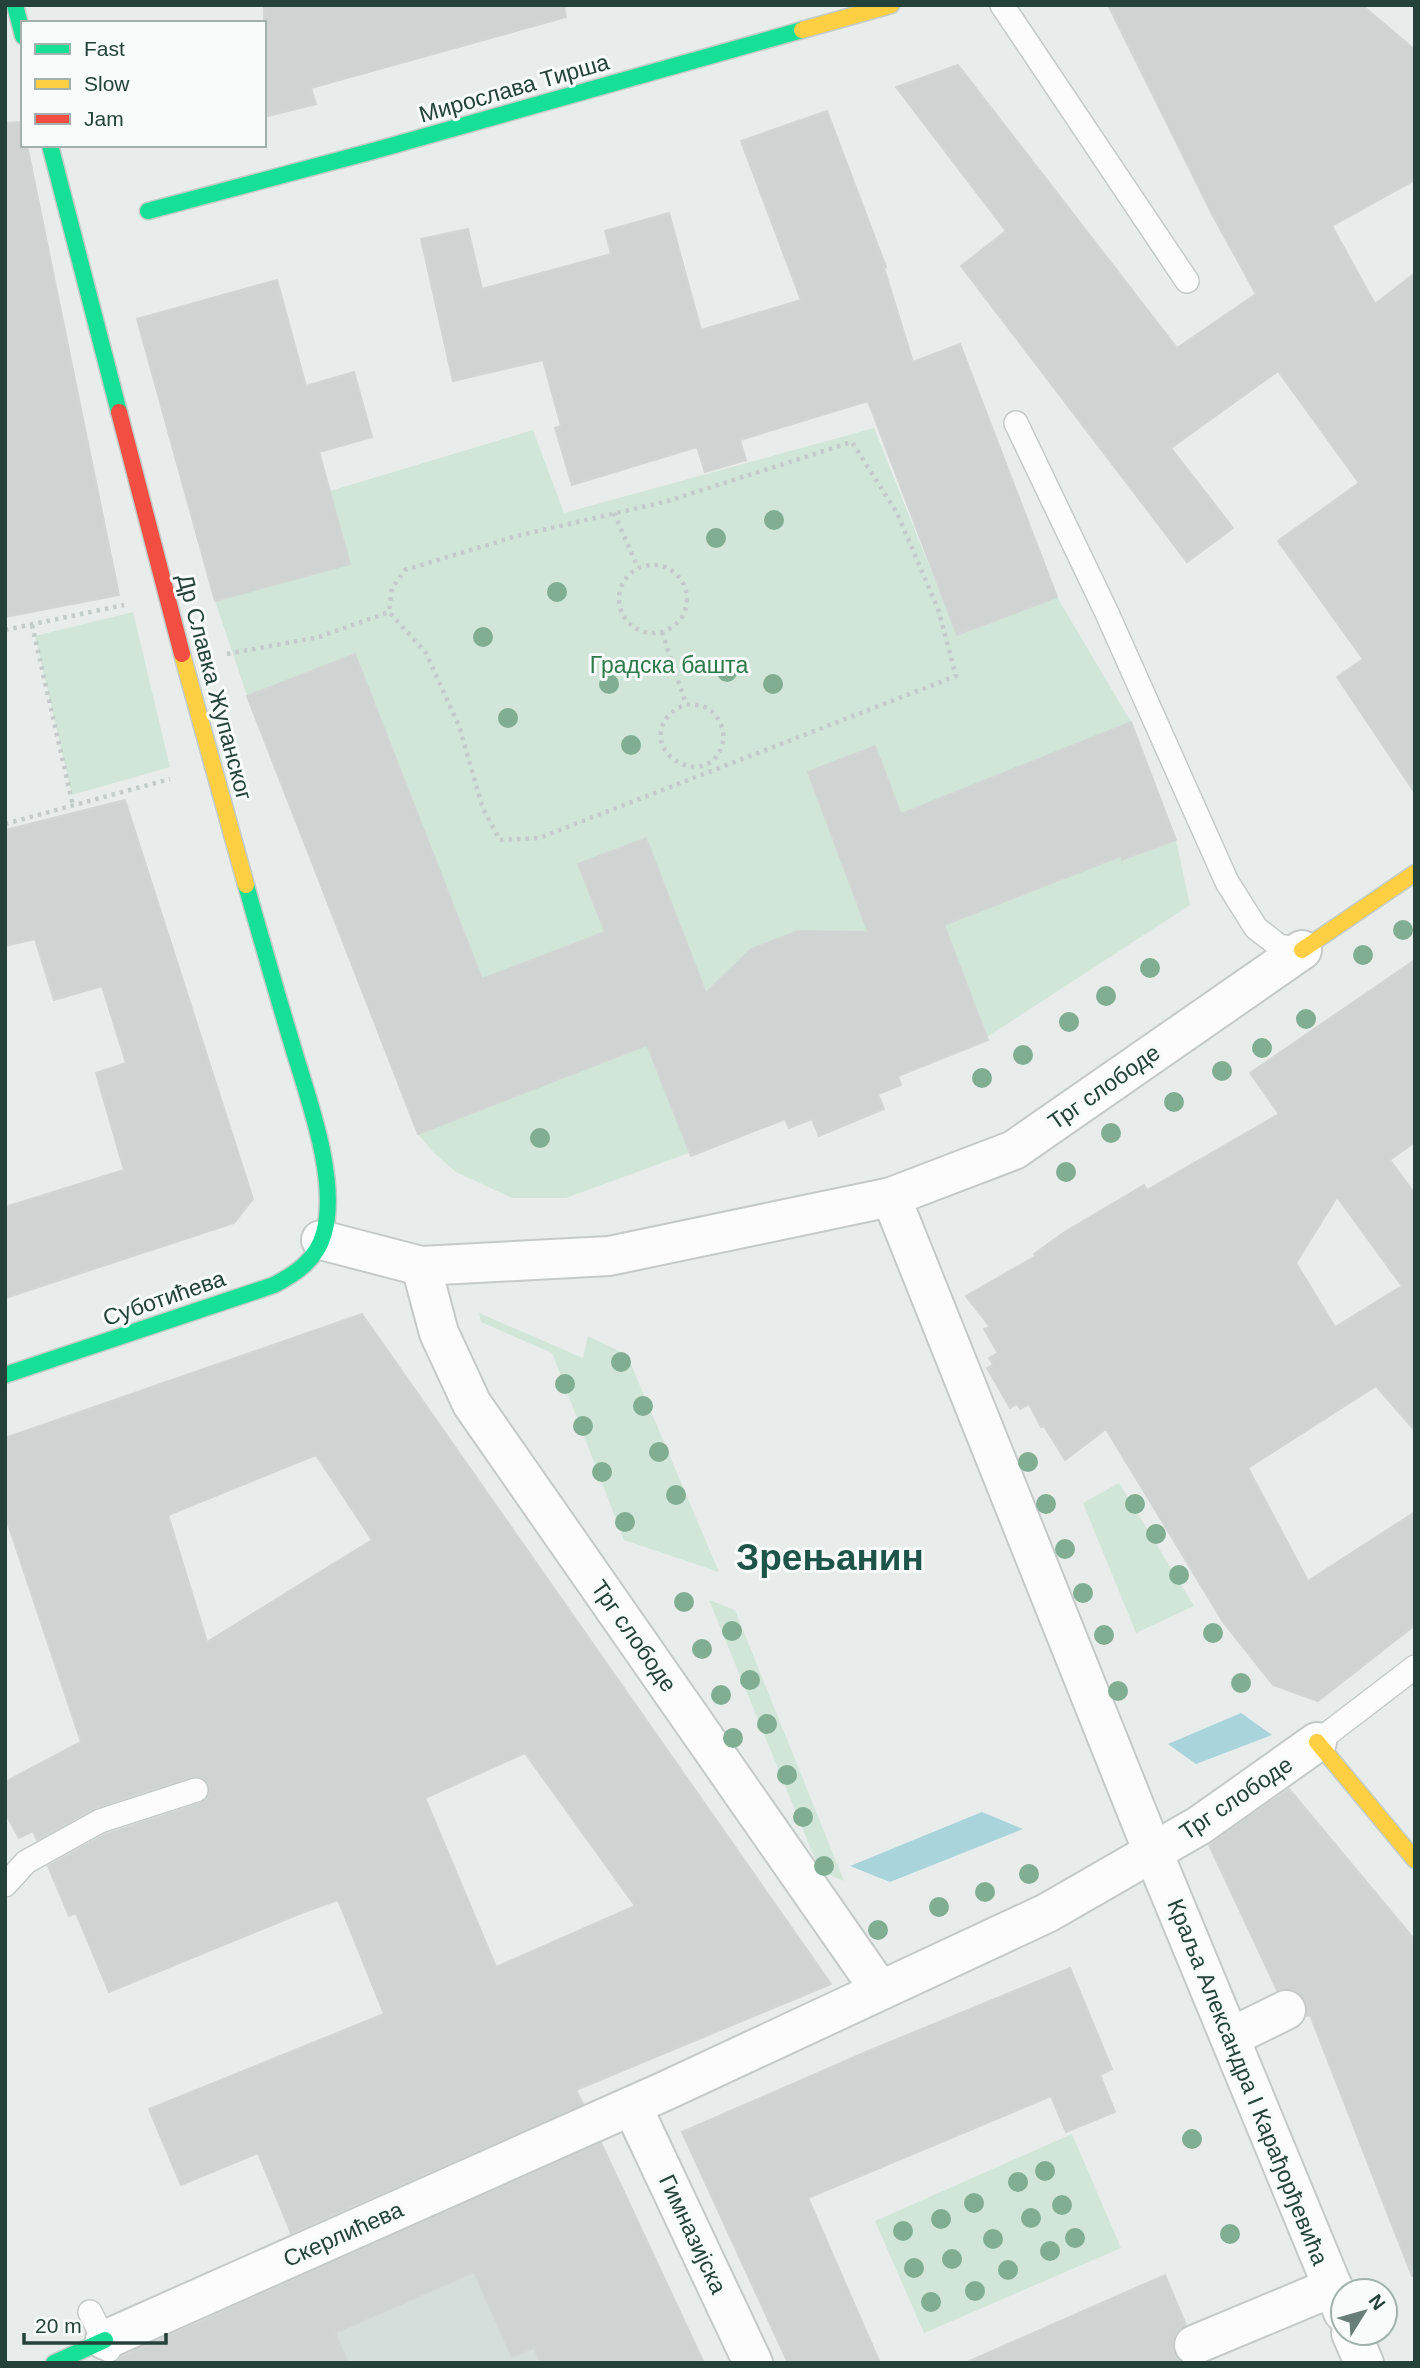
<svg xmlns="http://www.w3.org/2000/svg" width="1420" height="2368" font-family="Arial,sans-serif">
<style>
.built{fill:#d6dedb}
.green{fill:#d1e6d8}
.water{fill:#a9d4db}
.building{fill:#cfd4d2;stroke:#d1d6d4;stroke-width:2;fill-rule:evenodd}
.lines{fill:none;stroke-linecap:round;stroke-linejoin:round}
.lane-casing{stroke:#c5cac8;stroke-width:26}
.street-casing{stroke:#c5cac8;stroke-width:42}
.fast-casing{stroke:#c3cbc8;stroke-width:19}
.slow-casing{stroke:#c3cbc8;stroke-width:19}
.jam-casing{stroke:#c3cbc8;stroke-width:19}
.path{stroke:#c3ccca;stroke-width:4.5;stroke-dasharray:3.5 5;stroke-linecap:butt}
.lane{stroke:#fcfcfc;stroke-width:23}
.street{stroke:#fcfcfc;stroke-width:38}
.fast{stroke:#16e098;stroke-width:16}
.slow{stroke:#ffcf43;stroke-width:16}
.jam{stroke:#f24e42;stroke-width:16}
.tree{fill:#81ae93}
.labels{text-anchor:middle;stroke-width:6;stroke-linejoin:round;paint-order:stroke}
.street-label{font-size:23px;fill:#24423a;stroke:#f7fbf9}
.park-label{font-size:23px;fill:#2d7a4b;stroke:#f7fbf9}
.town-label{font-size:37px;font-weight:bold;fill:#1f5548;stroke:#f7fbf9}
</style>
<rect width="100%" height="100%" fill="#e8edeb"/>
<path class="built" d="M602,2144L704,2363H348L309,2270Z"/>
<g class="green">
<path d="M874,428L957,635L1057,597L1131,722L901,814L884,770L873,946C852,941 817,928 798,931L713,1009L645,838L579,864L605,932L482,979L355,654L247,696L215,601L350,564L330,491L533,430L564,513Z"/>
<path d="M133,612L170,767L72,795L35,636Z"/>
<path d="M1176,840L1190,905L987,1037L944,925L1121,856L1138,855Z"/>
<path d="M647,1045L689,1153L566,1198H512L456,1172L435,1154L418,1134Z"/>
<path d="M479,1313L583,1358L588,1336L627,1355L719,1572L624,1540L552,1353L481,1322Z"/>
<path d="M1119,1483L1194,1606L1136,1633L1083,1503Z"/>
<path d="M709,1600L735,1610L844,1881L820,1871Z"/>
<path d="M1072,2134L1121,2248L924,2333L875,2221Z"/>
</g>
<g class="water">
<path d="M1241,1713L1272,1735L1196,1764L1168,1744Z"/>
<path d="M982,1812L1023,1829L890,1882L850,1866Z"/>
</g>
<g class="building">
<path d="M264,5H564L566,17L311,88L316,104L264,117Z"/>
<path d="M1108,5H1362L1415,50V180L1332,226L1375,304L1415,273V793L1337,677L1363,659L1278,541L1359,483L1278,371L1171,448L1233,528L1187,562L961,266L1006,231L896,87L958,65L1177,348L1256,294L1213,216Z"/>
<path d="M827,111L886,267L884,268L913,362L960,344L1057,597L957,635L868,401L740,440L746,460L705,472L697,447L572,485L555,428L561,426L543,360L453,381L421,239L468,229L482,289L611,254L605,231L669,213L701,330L801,300L741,141Z"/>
<path d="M22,122L23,145H27L119,595L5,617V123Z"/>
<path d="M277,280L306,386L354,372L372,437L319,452L350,564L215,601L137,319Z"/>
<path d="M355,654L482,979L605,932L578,864L646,838L706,993L751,949L798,931L868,932L808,772L875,746L901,814L1131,722L1176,840L1122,860L1121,856L944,925L988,1040L898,1076L901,1085L878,1094L884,1109L819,1136L812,1119L789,1128L785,1119L691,1156L647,1045L418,1134L247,696Z"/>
<path d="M125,800L253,1199L234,1223L5,1298V1207L124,1170L96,1073L126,1063L102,986L54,1000L35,939L5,946V830Z"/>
<path d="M1415,960V1142L1390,1160L1415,1194V1431L1376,1386L1248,1468L1308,1581L1415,1512V1625L1318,1701L1273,1685L1223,1622L1106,1429L1065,1460L1044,1426L1041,1427L1029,1404L1020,1409L1017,1404L1010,1408L987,1368L993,1365L989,1358L998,1353L984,1329L990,1327L966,1296L1036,1256L1034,1254L1063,1233L1144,1185L1147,1190L1279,1114L1250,1073ZM1337,1197L1402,1286L1335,1327L1296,1263Z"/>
<path d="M362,1314L831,1984L576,2090L583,2104L291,2233L258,2153L181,2185L149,2109L384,2014L338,1900L304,1912L109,1992L76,1913L69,1916L48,1866L106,1834L201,1803L207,1799L209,1786L205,1779L192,1777L95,1808L37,1840L33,1831L19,1838L5,1813V1782L81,1742L5,1515V1438ZM316,1455L372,1540L207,1642L168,1515ZM525,1753L635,1906L496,1967L425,1798Z"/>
<path d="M1289,1789L1415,1940V2276H1412L1310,2015L1306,2016V2001L1298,1992L1287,1988L1277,1990L1209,1845Z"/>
<path d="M1070,1968L1112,2069L1100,2075L1115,2112L1066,2132L1051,2096L808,2198L880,2363H788L682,2132L866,2052Z"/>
<path d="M601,2143L704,2363H541L534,2348L512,2357L474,2272L335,2333L348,2363H115L121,2357Z"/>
<path d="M1165,2275L1186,2325L1176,2332L1172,2343L1174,2354L1181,2363H965Z"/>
</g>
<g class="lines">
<defs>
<g id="lane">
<path d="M1002,5L1187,281"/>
<path d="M1016,423L1106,611L1227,882L1256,928L1279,946L1302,950"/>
<path d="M1317,1742L1415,1667"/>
<path d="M5,1885L26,1862L100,1821L196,1790"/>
<path d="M90,2312L109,2350"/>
</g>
<g id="street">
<path d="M891,1197L1153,1852L1343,2312"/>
<path d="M321,1240L421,1266L609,1256L891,1197L1014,1150L1302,950"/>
<path d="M421,1266L439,1333L472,1404L880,1990"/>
<path d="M1231,2037L1286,2010"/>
<path d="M632,2106L753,2363"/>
<path d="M1351,2333L1364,2363"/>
<path d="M105,2340L665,2091L1047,1913L1200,1825L1317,1742"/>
<path d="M1194,2345L1333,2287"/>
</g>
<g id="fast">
<path d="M15,5L23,36"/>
<path d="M50,145L119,412"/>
<path d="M148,211L373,151L802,30"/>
<path d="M5,1375L274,1285C297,1273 317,1259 324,1233C339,1179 307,1096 292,1044C276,991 261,938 246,885"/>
<path d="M54,2363L105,2340"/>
</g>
<g id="slow">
<path d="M802,30L891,5"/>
<path d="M182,654L246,885"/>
<path d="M1302,950L1415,873"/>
<path d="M1317,1742L1415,1860"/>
</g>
<path id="jam" d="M119,412L182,654"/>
</defs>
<use href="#lane" class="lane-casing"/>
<use href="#street" class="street-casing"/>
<use href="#fast" class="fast-casing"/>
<use href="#slow" class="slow-casing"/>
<use href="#jam" class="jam-casing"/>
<g class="path">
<path d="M614,513L638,568"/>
<circle cx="653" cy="599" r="34"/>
<path d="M32,625L73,806"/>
<path d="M5,630L124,605"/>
<path d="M662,632L686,704C691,705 698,704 702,706C718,711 727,731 722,746C707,791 638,754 668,716C672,711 680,707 686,704"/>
<path d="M227,654L319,637L389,612L426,653L459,726L483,809L500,840L539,838L956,676L938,609L897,513L852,442L668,501L517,536L405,570L392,588L389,612"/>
<path d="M5,824L170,779"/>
</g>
<use href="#lane" class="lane"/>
<use href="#street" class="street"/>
<use href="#fast" class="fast"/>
<use href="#slow" class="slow"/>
<use href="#jam" class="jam"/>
</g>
<g class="tree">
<circle cx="774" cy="520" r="10"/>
<circle cx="716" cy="538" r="10"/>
<circle cx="557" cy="592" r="10"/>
<circle cx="483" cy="637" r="10"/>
<circle cx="727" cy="672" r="10"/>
<circle cx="609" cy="684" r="10"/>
<circle cx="773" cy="684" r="10"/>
<circle cx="508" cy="718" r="10"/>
<circle cx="631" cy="745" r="10"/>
<circle cx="1403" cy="930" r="10"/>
<circle cx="1363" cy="955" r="10"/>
<circle cx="1150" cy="968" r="10"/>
<circle cx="1106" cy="996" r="10"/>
<circle cx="1306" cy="1019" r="10"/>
<circle cx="1069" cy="1022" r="10"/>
<circle cx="1262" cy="1048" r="10"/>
<circle cx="1023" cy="1055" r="10"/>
<circle cx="1222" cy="1071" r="10"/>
<circle cx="982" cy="1078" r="10"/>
<circle cx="1174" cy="1102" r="10"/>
<circle cx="1111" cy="1133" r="10"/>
<circle cx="540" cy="1138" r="10"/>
<circle cx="1066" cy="1172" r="10"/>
<circle cx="621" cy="1362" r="10"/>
<circle cx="565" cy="1384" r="10"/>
<circle cx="643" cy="1406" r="10"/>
<circle cx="583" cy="1426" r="10"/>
<circle cx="659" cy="1452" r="10"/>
<circle cx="1028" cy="1462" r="10"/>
<circle cx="602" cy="1472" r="10"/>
<circle cx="676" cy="1495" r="10"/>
<circle cx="1046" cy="1504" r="10"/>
<circle cx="1135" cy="1504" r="10"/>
<circle cx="625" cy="1522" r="10"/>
<circle cx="1156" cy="1534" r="10"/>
<circle cx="1065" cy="1549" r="10"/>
<circle cx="1179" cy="1575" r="10"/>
<circle cx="1083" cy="1593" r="10"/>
<circle cx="684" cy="1602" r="10"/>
<circle cx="732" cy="1631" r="10"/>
<circle cx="1213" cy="1633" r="10"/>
<circle cx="1104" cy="1635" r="10"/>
<circle cx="702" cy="1649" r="10"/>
<circle cx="750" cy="1680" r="10"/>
<circle cx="1241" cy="1683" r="10"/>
<circle cx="1118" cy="1691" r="10"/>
<circle cx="721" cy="1695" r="10"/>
<circle cx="767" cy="1724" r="10"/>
<circle cx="733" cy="1738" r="10"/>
<circle cx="787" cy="1775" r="10"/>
<circle cx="803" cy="1817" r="10"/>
<circle cx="824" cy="1866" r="10"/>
<circle cx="1029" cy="1874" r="10"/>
<circle cx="985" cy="1892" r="10"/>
<circle cx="939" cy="1907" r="10"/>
<circle cx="878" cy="1930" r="10"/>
<circle cx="1192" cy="2139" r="10"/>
<circle cx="1045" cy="2171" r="10"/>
<circle cx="1018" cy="2182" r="10"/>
<circle cx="974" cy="2203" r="10"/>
<circle cx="1062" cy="2205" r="10"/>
<circle cx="1031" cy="2218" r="10"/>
<circle cx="941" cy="2219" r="10"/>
<circle cx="903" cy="2231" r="10"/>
<circle cx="1230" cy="2234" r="10"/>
<circle cx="1075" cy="2238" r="10"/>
<circle cx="993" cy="2239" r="10"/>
<circle cx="1050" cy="2251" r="10"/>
<circle cx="952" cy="2259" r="10"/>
<circle cx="914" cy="2268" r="10"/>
<circle cx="1008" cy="2270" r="10"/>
<circle cx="975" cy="2291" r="10"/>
<circle cx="931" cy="2302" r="10"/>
</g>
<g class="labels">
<g class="street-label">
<text transform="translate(514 88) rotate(-16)" y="8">Мирослава Тирша</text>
<text transform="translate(215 687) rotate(75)" y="8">Др Славка Жупанског</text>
<text transform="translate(1104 1087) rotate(-35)" y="8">Трг слободе</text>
<text transform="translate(164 1298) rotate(-19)" y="8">Суботићева</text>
<text transform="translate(634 1636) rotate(55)" y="8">Трг слободе</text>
<text transform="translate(1236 1798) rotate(-34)" y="8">Трг слободе</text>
<text transform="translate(1248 2082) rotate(68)" y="8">Краља Александра I Карађорђевића</text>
<text transform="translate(343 2234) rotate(-24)" y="8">Скерлићева</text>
<text transform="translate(693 2234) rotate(65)" y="8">Гимназијска</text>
</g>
<g class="park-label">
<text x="669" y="673">Градска башта</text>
</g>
<g class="town-label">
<text x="830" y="1570">Зрењанин</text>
</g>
</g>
<rect width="1420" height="2368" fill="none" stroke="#24423a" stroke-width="14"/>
<rect x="21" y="21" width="245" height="126" fill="#f7fbf9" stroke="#a3b1ad" stroke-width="2"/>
<rect x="35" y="44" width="35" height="10" fill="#16e098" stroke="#a3b1ad" stroke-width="2"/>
<text x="84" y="56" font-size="21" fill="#24423a">Fast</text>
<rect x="35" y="79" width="35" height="10" fill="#ffcf43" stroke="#a3b1ad" stroke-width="2"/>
<text x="84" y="91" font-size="21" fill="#24423a">Slow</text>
<rect x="35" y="114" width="35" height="10" fill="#f24e42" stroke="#a3b1ad" stroke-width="2"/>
<text x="84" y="126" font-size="21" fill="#24423a">Jam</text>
<g transform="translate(1364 2312) rotate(53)"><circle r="33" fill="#f7fbf9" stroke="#a3b1ad" stroke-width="2"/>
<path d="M0-5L12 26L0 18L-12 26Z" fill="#697e78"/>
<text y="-10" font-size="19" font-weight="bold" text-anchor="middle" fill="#24423a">N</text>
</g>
<path d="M24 2333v10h142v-10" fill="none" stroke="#24423a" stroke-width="3.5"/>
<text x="35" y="2333" font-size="21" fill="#24423a" stroke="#f7fbf9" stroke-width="5" paint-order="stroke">20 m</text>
</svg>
